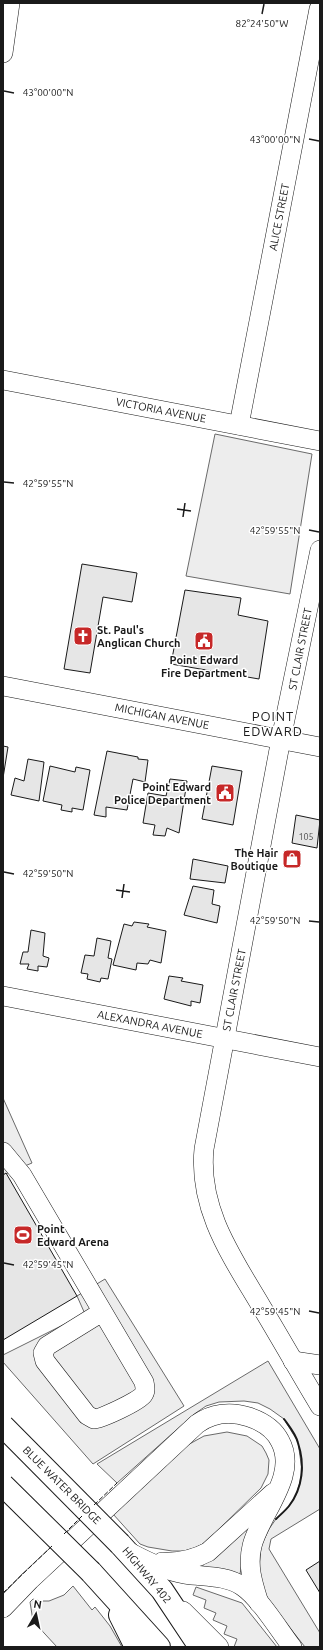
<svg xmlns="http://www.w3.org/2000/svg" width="323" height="1650" font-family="Ubuntu,sans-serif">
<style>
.built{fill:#ededed;stroke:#6a6a6a}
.building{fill:#e6e6e6;stroke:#1a1a1a}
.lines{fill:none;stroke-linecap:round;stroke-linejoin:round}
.minor-casing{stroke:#1a1a1a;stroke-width:20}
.highway-casing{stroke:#1a1a1a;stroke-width:24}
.minor{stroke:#fff;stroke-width:19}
.highway{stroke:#fff;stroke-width:22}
.highway-bridge-casing{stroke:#1a1a1a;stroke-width:24;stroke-linecap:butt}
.highway-bridge{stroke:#fff;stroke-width:22}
.fence{stroke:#1a1a1a;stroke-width:1;stroke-dasharray:5 2;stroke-linecap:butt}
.wall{stroke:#1a1a1a;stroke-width:2}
.ticks{fill:none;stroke:#1a1a1a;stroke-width:1.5}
.labels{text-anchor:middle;stroke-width:3;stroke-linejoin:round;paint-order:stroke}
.number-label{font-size:9px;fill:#4d4d4d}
.street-label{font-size:11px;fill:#1a1a1a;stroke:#fff}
.poi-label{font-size:11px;font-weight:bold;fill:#1a1a1a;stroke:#fff;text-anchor:start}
.quarter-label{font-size:13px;letter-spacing:1px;fill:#1a1a1a;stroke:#fff}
.ticks-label{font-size:10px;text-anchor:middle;fill:#1a1a1a;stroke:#fff;stroke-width:3;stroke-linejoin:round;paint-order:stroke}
</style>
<rect width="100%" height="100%" fill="#fff"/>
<g class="built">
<path d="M215,434L312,454L290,594L186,576Z"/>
<path d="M3,1098L32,1163L3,1175Z"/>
<path d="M105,1279L184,1406L93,1464L3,1362V1355L85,1314L77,1296Z"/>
<path d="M268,1361L320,1449V1509L271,1539L269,1549L320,1633V1647H305L270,1603L264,1592L259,1569L261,1546L269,1529L276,1519L289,1506L296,1495L300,1482L302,1470L298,1442L284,1419L270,1409L258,1403L244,1401L219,1402L206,1406L193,1415L117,1483L97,1464Z"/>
<path d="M227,1432L247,1436L262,1446L266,1453L269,1460L268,1474L261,1488L211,1537L203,1544L194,1548L184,1551H172L148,1547L140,1544L113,1514L184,1447L204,1436Z"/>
<path d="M249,1525L240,1574L239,1575L203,1568V1564Z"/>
<path d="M73,1586L92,1610L95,1607L110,1626L122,1647H57L33,1621L30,1602L33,1599L40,1601H49L64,1595Z"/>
<path d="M196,1587L242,1603L277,1647H234L237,1639L224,1634L227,1626L213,1620L216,1613L204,1608L206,1600L193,1595Z"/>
</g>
<g class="building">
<path d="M82,564L137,573L132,602L103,597L90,673L64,669Z"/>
<path d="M185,590L241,598L238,615L268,621L259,679L171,664Z"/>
<path d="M3,746L8,747L3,778Z"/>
<path d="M107,751L138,757V759L148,760L145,782L133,779L127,810L106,807V817L94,815Z"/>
<path d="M28,759L44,762L39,801L11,795L15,778L24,781Z"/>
<path d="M50,766L75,772L76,767L90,770L83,810L72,808V812L61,810L62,805L43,801Z"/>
<path d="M212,766L242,771L233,825L202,819Z"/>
<path d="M170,779L187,781L179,833L167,828L165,836L153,835L155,825L143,823L148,793L166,796Z"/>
<path d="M296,815L320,820L317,848L292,843Z"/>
<path d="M193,859L228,866L225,883L190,879Z"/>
<path d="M193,886L214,890L212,904L220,906L217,923L184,915Z"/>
<path d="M134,922L149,924L147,927L166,931L161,963L150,960L148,964L137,963L136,970L113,965L124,924L132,926Z"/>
<path d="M31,930L45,933L43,956L49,958L47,967L38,966V971L27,969L29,964H20L23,952H28Z"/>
<path d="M97,938L111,941L108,958L112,959L108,979L101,978L100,982L87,979L88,974L81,973L85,955L94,956Z"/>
<path d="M169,976L183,978L181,981L203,985L200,1003L191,1001V1006L164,999Z"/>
<path d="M6,1173L77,1296L3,1340V1175Z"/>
<path d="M320,1561V1593L306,1570Z"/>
</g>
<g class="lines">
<defs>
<g id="minor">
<path d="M3,53L10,3"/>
<path d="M3,380L320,441"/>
<path d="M239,425L319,9"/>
<path d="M320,550L281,739L204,1149C198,1209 232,1257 261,1306C281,1339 300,1373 320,1406"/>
<path d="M3,686L320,747"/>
<path d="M3,996L320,1057"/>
<path d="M3,1152L22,1175L144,1382C145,1387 146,1391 143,1395C139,1401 101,1419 94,1419L87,1415L45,1361L43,1353L47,1346L102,1312"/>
<path d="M293,1361L320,1365"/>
<path d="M131,1553C148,1562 166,1571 185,1574C204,1577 225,1575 242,1586C259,1597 279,1630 292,1647"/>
<path d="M162,1562C179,1563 193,1560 208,1552L273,1493"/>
<path d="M3,1608L30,1580L197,1424C212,1413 231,1411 249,1417C261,1421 274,1429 280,1441C299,1476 260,1513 252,1546C247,1566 253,1584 259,1603"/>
<path d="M183,1611L219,1647"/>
</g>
<g id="highway">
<path d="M120,1544L162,1590L200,1647"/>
<path d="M91,1572L159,1647"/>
<path d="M120,1615L136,1647"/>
</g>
</defs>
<use href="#minor" class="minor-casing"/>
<use href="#highway" class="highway-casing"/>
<use href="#minor" class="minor"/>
<use href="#highway" class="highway"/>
<defs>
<g id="highway-bridge">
<path d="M3,1426L120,1544"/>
<path d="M3,1485L91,1572"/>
</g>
</defs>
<use href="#highway-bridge" class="highway-bridge-casing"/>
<use href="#highway-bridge" class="highway-bridge"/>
<g class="fence">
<path d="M94,1505L117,1483"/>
<path d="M64,1534L82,1516"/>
<path d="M3,1593L52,1546"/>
</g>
<path class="wall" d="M276,1519C280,1515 286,1510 289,1506C303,1488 305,1464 298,1443C296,1434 289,1426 284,1419"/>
</g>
<path class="ticks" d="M262,14L264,4M4,91L14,93M309,139L319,141M4,482L14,483M177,509L191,511M183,517L185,503M309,530L319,532M4,872L14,874M116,890L130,892M122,898L124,884M309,921L319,922M4,1263L14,1265M309,1311L319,1313"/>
<defs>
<symbol id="church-square" viewBox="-11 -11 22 22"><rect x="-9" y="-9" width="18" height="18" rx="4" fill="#c62828" stroke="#fff"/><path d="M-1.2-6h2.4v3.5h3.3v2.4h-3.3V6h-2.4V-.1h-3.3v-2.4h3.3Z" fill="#fff"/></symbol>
<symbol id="civic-square" viewBox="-11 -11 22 22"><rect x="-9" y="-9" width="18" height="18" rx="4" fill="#c62828" stroke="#fff"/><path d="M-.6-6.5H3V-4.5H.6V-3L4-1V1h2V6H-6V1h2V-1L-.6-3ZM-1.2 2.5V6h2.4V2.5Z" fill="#fff"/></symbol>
<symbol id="shop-square" viewBox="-11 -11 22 22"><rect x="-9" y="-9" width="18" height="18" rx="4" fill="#c62828" stroke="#fff"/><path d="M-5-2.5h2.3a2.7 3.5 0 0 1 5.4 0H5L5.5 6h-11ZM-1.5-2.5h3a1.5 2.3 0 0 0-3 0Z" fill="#fff"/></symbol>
<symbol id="stadium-square" viewBox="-11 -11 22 22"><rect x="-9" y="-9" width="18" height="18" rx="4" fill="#c62828" stroke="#fff"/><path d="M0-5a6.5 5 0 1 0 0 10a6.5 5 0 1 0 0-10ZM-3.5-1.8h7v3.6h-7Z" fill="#fff"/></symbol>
</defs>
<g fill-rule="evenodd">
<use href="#church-square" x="72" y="625" width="22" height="22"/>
<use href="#civic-square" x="193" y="630" width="22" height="22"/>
<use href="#civic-square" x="214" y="782" width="22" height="22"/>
<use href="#shop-square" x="281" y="848" width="22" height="22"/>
<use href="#stadium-square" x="12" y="1224" width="22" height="22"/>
</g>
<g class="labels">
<g class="number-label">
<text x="306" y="840">105</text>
</g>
<g class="street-label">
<text transform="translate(279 217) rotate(-79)" y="4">ALICE STREET</text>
<text transform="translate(161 410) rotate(11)" y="4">VICTORIA AVENUE</text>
<text transform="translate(300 649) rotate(-79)" y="4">ST CLAIR STREET</text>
<text transform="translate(162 716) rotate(11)" y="4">MICHIGAN AVENUE</text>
<text transform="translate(234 990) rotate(-79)" y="4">ST CLAIR STREET</text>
<text transform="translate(150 1024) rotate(11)" y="4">ALEXANDRA AVENUE</text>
<text transform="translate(62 1485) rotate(45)" y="4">BLUE WATER BRIDGE</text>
<text transform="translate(147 1575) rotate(50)" y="4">HIGHWAY 402</text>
</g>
<g class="poi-label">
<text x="97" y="634">St. Paul's<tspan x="97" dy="13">Anglican Church</tspan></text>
<text x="204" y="664" text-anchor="middle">Point Edward<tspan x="204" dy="13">Fire Department</tspan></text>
<text x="211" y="791" text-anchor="end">Point Edward<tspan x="211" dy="13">Police Department</tspan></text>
<text x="278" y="857" text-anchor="end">The Hair<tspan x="278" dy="13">Boutique</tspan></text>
<text x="37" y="1233">Point<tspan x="37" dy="13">Edward Arena</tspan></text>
</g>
<g class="quarter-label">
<text x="273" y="721">POINT<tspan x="273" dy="15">EDWARD</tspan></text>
</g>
</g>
<g class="ticks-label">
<text x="262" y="27">82°24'50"W</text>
<text x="48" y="96">43°00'00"N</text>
<text x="275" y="143">43°00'00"N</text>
<text x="48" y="487">42°59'55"N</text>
<text x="275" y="534">42°59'55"N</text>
<text x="48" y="877">42°59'50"N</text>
<text x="275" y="924">42°59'50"N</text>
<text x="48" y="1268">42°59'45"N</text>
<text x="275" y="1315">42°59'45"N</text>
</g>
<rect width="323" height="1650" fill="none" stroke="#1a1a1a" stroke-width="8"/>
<g transform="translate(36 1614) rotate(9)" stroke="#ffffff" stroke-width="3" paint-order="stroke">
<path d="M0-3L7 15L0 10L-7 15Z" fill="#1a1a1a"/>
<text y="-6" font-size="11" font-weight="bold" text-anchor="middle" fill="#1a1a1a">N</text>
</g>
</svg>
